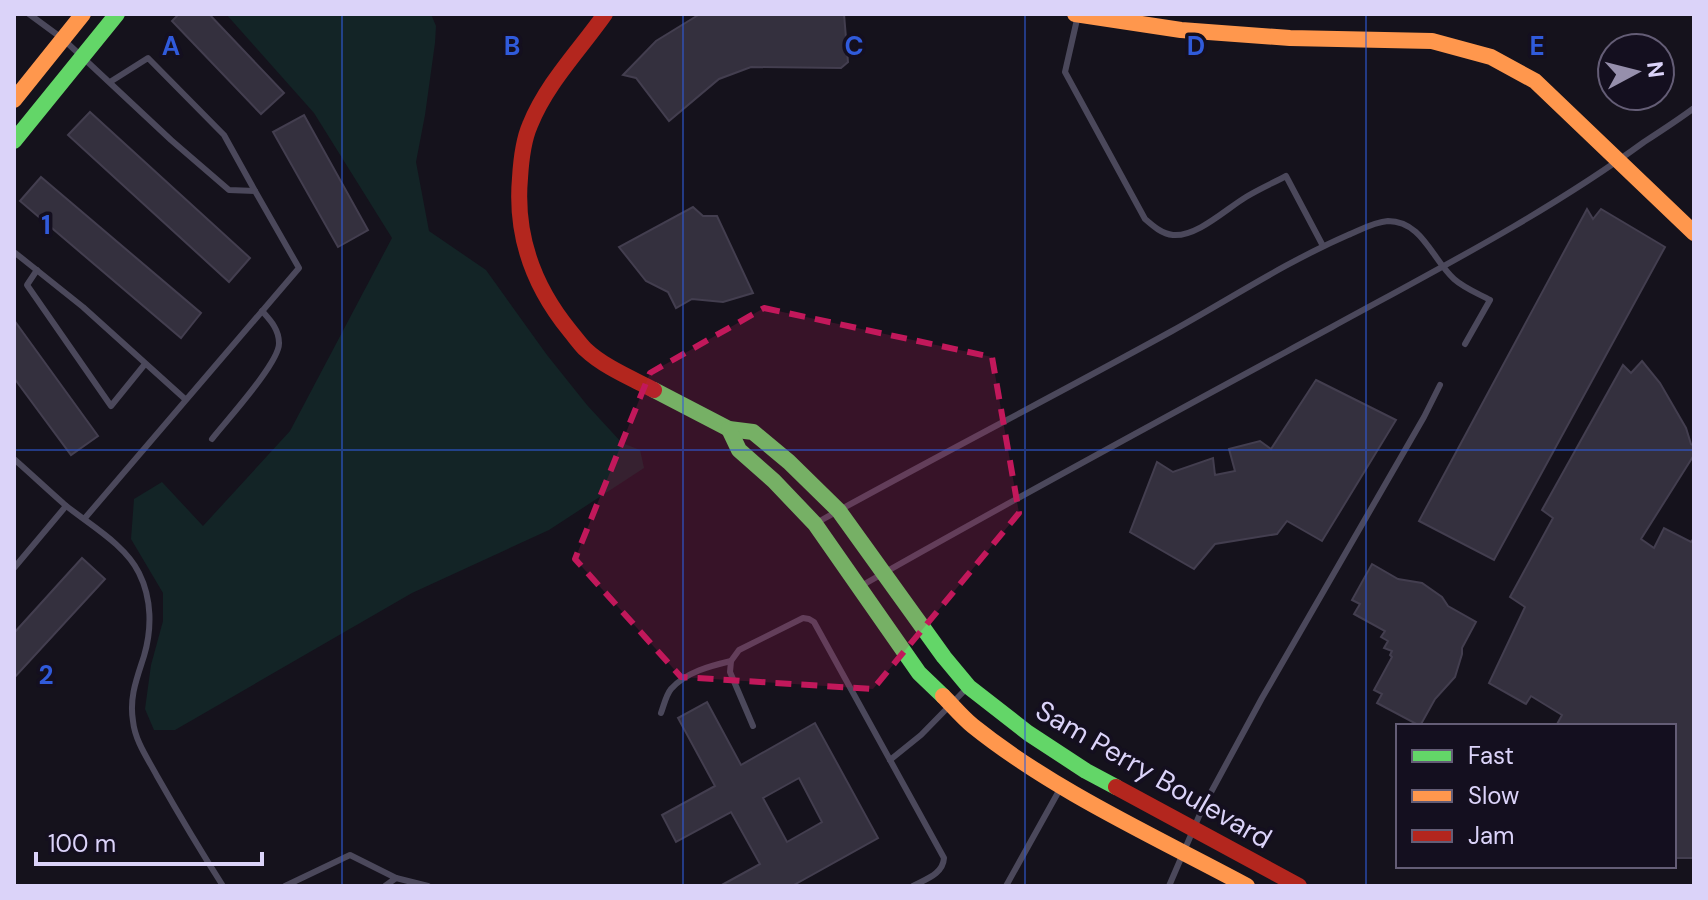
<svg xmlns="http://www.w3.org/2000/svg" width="1708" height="900" font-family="'DM Sans',sans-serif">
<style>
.green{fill:#132426}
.building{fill:#34303e;stroke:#433e4f;stroke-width:2;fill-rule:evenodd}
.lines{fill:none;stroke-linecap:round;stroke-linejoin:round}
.lane{stroke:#4b485b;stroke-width:6}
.fast{stroke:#63d668;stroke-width:16}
.slow{stroke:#ff974d;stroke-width:16}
.jam{stroke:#b3261e;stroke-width:16}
.marked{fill:#c2185b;fill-opacity:0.2;stroke:#c2185b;stroke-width:6;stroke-dasharray:16 10;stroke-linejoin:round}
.grid{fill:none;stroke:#305bdb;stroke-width:2;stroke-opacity:0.55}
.labels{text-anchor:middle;stroke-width:7;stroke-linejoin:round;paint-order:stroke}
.street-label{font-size:28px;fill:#dbd3f9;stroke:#140f1f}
.grid-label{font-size:26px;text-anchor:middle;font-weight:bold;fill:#305bdb;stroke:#140f1f;stroke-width:7;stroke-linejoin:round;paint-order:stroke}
</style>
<rect width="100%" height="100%" fill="#15121c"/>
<path class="green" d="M226,14H431L436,26L435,43L425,115L416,162L429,231L486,270L547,355L587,405L622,443L640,450L644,468L549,530L412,593L175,730H154L145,709L151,665L163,621V593L131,539L134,499L162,482L203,526L290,431L392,238L314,113Z"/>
<g class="building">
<path d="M179,14H209L284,93L261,114L172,21Z"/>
<path d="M700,14H844L848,62L841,68L751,67L719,79L669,121L636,78L623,75L656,41Z"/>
<path d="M90,112L250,258L229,282L68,135Z"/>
<path d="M304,115L368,230L338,247L273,132Z"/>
<path d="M41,177L201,313L181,338L20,201Z"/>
<path d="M693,207L703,216H717L753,293L723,302L692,299L676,308L668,292L646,281L619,247Z"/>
<path d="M1587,209L1593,219L1601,209L1665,247L1494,560L1419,521Z"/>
<path d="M14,320L98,436L71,455L14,378Z"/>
<path d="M1642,361L1660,383L1686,428L1691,444L1694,446V455L1641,539L1654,548L1664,528L1691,542L1694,538V858H1674V726H1556L1562,715L1531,696L1526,704L1489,683L1525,607L1510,597L1553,518L1542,510L1623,365L1631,373Z"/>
<path d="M1316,380L1396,420L1322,541L1287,521L1277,534L1215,544L1194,569L1130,532L1157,462L1173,472L1213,458L1215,475L1235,471L1229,449L1260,441L1271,449Z"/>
<path d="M82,558L105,579L14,678V633Z"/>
<path d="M1372,564L1398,579L1422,583L1442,597L1448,606L1476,622L1462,648V654L1455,677L1435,699L1420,726L1377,703L1382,694L1374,690L1392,657L1390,655L1392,651L1384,648L1388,641L1381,637L1385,631L1354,614L1360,604L1352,600Z"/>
<path d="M707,702L741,765L815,723L878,838L792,886H720L760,864L731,812L676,842L662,815L715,786L678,718ZM799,778L822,822L787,842L763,798Z"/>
</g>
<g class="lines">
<g class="lane">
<path d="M29,14L63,39L171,140L229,190L255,191L299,268L85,518"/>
<path d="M1078,15L1065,72L1145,219C1153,226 1162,234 1173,235C1197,237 1226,209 1246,197C1259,189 1273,183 1286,176L1323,246"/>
<path d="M110,82L148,58L224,135L255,191"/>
<path d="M14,252L83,307L185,399"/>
<path d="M37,270L27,285L111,406L145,364"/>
<path d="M212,439C226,421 280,362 279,343C279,329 270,320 262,311"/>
<path d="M14,459C31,474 47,489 64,504C88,524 125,544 139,573C152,599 152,629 144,656C137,678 129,697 133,721C135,741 148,759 157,776C178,813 200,850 223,886"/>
<path d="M818,522C935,457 1054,396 1172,331C1230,299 1286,262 1348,235C1360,230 1374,222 1388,221C1422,221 1432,259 1454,279C1464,288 1479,294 1490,300L1465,344"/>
<path d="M14,568L66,506"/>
<path d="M861,586C1017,497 1175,412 1332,327C1438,269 1547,213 1644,142C1661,131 1678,120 1694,108"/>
<path d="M661,713C664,705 666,695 671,689C686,672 710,666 731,661"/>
<path d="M753,726L730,672L731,661L739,650L803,618L809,619L814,622L944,858C943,874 926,879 913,886"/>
<path d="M890,760L921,735L966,689"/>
<path d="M396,878L428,886"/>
<path d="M285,886L350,855L396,878L385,886"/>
<path d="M1006,886L1060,789"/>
<path d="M1169,886L1203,807L1262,698L1424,417L1440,385"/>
</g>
<g class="fast">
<path d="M14,141L117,14"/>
<path d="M654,390L729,429L753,432L789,462L839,511L944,657L969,687L1028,733L1086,771L1116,787"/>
<path d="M729,429L739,450L774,481L815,524L919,673L943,696"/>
</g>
<g class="slow">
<path d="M1075,14L1181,30L1290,38L1432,41L1491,57L1535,81L1694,233"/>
<path d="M14,100L83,14"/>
<path d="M943,696C953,706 962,717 973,726C1054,791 1156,837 1247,886"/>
</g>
<g class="jam">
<path d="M605,14C579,51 547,83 530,125C523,141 521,161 520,178C515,235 534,287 570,331C575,337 580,344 585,349C604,367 631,378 654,390"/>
<path d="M1116,787L1299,886"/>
</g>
</g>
<path class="marked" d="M764,308L992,357L1019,513L873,689L681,677L575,559L650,373Z"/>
<path class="grid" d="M342,14V886M683,14V886M1025,14V886M1366,14V886M14,450H1694"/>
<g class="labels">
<g class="street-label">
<text transform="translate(1154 774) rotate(30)" y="10">Sam Perry Boulevard</text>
</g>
</g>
<g class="grid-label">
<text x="171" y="55">A</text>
<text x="512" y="55">B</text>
<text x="854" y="55">C</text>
<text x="1196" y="55">D</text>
<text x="1537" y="55">E</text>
<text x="46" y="234">1</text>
<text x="46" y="684">2</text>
</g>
<rect width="1708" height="900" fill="none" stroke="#dbd3f9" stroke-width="32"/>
<rect x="1396" y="724" width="280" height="144" fill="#140f1f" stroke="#645d76" stroke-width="2"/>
<rect x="1412" y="750" width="40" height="12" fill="#63d668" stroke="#645d76" stroke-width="2"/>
<text x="1468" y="764" font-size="24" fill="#dbd3f9">Fast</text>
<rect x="1412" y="790" width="40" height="12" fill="#ff974d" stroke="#645d76" stroke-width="2"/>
<text x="1468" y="804" font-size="24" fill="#dbd3f9">Slow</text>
<rect x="1412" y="830" width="40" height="12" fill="#b3261e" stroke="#645d76" stroke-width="2"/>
<text x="1468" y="844" font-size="24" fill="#dbd3f9">Jam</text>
<g transform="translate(1636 72) rotate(83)"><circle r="38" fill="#140f1f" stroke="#645d76" stroke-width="2"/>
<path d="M0-6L14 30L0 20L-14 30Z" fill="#968fac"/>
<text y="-12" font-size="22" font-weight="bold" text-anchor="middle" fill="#dbd3f9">N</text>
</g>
<path d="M36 852v12h226v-12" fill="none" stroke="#dbd3f9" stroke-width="4"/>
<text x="48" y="852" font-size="24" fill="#dbd3f9" stroke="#140f1f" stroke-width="6" paint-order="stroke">100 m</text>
</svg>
